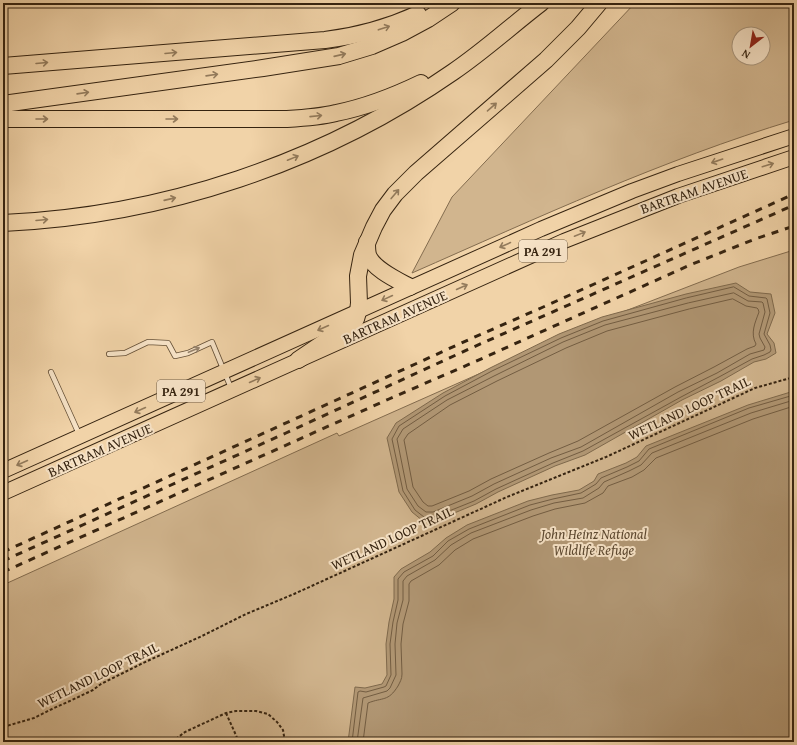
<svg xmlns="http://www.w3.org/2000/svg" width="797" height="745" font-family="'Gentium Book Plus',serif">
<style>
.green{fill:#d1b58e;stroke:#836c4f;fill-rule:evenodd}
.water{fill:#b19774;stroke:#7f694c}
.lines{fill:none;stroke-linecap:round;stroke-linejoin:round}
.shore{stroke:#735d42;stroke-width:1}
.lane-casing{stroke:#644f36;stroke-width:6}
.primary-casing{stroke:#352310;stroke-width:16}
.highway-casing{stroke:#352310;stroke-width:18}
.path{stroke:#352310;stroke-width:2;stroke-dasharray:3 2;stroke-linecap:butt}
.lane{stroke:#f6e2c6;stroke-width:4.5}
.primary{stroke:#f1d3a8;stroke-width:14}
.highway{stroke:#f1d3a8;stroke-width:16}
.rail{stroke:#352310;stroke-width:3;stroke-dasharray:7 7;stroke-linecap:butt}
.oneway{stroke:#937b5c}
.oneway2{stroke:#96826b}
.labels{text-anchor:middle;stroke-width:4;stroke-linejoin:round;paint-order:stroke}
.shield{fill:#f6e2c6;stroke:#6f5c47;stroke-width:1}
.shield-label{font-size:13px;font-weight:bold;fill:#352310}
.street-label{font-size:14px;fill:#352310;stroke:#f6e2c6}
.park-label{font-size:14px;font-style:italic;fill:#5c4830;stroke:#f6e2c6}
</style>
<rect width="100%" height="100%" fill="#f1d3a8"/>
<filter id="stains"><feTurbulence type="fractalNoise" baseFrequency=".005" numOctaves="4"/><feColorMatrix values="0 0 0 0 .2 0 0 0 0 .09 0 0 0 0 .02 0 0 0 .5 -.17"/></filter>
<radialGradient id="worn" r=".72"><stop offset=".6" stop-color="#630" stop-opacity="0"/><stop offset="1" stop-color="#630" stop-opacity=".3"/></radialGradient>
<g class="green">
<path d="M635,3H794V120C662,160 537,218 412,273L452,197ZM739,34H763V58H739Z"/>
<path d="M794,250V742H3V585L337,433L339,436L589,325L739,267Z"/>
</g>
<g class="water">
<path d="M736,283L750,292L771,294L775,313L767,334L774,343L776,353L766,359L754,362L721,381L682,400L585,455L555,466L498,492L476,504L435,521H423L412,512L399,492L387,438L396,423L443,393L490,368L559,334L602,317L686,294Z"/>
<path d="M794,391V742H348L355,687L365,688L382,684L387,675L386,644L389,622L394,599V577L401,569L430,552L446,538L467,525L528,501L552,495L579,490L594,481L598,474L626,463L637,457L646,446L748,405Z"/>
</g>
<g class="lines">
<g class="shore">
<path d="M734,287L749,296L766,298L767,299L770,313L764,334L770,345L771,350L770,352L764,355L752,359L719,377L681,397L583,451L553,463L496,489L474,501L434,517H424L415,510L403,491L392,439L399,426L445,396L492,371L561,338L603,321L686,298Z"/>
<path d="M734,293L748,301L762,302L763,303L765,312L759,334L760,338L765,347L764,350L750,354L717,373L678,392L581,447L551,458L494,484L472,496L433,512H426L418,506L407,489L397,439L403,429L447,400L494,376L563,342L605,325L688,303Z"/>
<path d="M733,299L746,306L757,308L758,309L759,312C755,323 750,333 756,344L755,346L747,349L714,367L675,387L578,441L549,453L491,479L469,491L432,506H428L423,502L413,487L404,440L408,434L450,405L497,381L566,348L607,331L689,309Z"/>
<path d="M352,742L358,692L360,691L366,692L384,687L386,686L391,675L390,644L393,622L398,600V579L404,572L433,556L448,541L469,529L530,505L553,499L581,493L596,484L601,478L627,467L639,461L649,449L749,408L794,395"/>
<path d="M357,742L363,698L387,691L390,688L396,675L395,644L397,623L403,600V581L407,576L435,560L451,545L471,533L531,510L554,503L583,498L599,488L604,482L629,471L641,465L652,453L751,413L794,400"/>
<path d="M363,742L368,703C383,697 388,702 398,686C400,682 402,679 402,674L401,644L403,624L409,601V584L411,581L439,565L455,550L473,539L533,516L555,509L585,503L603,493L608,486L632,477L644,470L656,458L753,419L794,406"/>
</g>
<defs>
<g id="lane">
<path d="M109,354L125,353L148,342L168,343L175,356L188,353L212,342L231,388"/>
<path d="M51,372L79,434"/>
</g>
<g id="primary">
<path d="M3,471L541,229L632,191L678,174L794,136"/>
<path d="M3,493L564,241L678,196L794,157"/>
</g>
<g id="highway">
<path d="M3,66L325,40C358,36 387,28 418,14"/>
<path d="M3,104L263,68L339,56L372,46L402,33L428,19L452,3"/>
<path d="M3,119H287C304,118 320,117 336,113C366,107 394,96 421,83"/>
<path d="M3,223C163,216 322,163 453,72C484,51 511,26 541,3"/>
<path d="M367,242C367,246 367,251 368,255C373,269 397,280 410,287"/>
<path d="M298,360L338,333L356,319L358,312L359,303L358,276L362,255L374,227L383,210L395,194L416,173L546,60L578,28L599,3"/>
</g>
</defs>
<use href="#lane" class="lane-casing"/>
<use href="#primary" class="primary-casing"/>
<use href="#highway" class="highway-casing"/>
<g class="path">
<path d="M226,713L239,742"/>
<path d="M3,727L34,718L54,708L72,700L93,690L101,684L143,663L202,636L246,614L294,594L507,497L606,457L755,388L794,377"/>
<path d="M172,742L185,732L226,713L236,711H256L268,714L277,722L283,730L285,742"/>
</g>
<use href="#lane" class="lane"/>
<use href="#primary" class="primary"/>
<use href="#highway" class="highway"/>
<g class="rail">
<path d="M3,552L468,340L541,308L794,194"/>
<path d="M3,561L286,433L469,349L794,205"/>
<path d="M3,572L389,399L472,363L690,265L755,239L794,226"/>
</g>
</g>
<defs><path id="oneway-shaft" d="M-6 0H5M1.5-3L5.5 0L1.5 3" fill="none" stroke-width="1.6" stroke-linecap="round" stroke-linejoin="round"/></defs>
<g class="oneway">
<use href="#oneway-shaft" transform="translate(384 28) rotate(-18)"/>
<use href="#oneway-shaft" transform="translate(171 53) rotate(-5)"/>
<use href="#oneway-shaft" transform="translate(340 55) rotate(-13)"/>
<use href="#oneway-shaft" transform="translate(42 63) rotate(-5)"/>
<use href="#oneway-shaft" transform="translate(212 75) rotate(-8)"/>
<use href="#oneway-shaft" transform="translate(83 93) rotate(-8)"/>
<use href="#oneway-shaft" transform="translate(492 107) rotate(-41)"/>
<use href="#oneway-shaft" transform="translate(316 116) rotate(-6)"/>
<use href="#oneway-shaft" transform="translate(42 119)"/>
<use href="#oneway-shaft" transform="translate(172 119)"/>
<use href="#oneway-shaft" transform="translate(293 158) rotate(-22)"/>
<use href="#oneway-shaft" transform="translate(717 161) rotate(161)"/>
<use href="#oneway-shaft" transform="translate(768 165) rotate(-17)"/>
<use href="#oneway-shaft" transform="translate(395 194) rotate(-50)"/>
<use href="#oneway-shaft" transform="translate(170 199) rotate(-13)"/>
<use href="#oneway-shaft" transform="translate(42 220) rotate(-5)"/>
<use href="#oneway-shaft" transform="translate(580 234) rotate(-22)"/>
<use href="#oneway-shaft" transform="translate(505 245) rotate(156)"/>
<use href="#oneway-shaft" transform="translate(462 287) rotate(-24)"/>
<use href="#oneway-shaft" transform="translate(387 298) rotate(155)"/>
<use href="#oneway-shaft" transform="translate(323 328) rotate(156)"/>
<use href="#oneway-shaft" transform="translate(255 380) rotate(-24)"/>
<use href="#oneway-shaft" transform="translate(140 410) rotate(156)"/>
<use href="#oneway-shaft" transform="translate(22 463) rotate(156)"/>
</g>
<use class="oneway2" href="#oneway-shaft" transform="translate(194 350) rotate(-23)"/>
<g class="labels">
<g class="shield">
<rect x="519" y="240" width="48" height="22" rx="3"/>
<rect x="157" y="380" width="48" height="22" rx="3"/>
</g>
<g class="shield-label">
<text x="543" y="256">PA 291</text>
<text x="181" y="396">PA 291</text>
</g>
<g class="street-label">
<text transform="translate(694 191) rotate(-19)" y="5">BARTRAM AVENUE</text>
<text transform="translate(395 317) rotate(-24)" y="5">BARTRAM AVENUE</text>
<text transform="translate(689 408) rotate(-25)" y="5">WETLAND LOOP TRAIL</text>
<text transform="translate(100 450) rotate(-24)" y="5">BARTRAM AVENUE</text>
<text transform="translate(392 538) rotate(-25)" y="5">WETLAND LOOP TRAIL</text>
<text transform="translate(98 675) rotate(-26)" y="5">WETLAND LOOP TRAIL</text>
</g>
<g class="park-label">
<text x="594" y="539">John Heinz National<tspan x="594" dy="16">Wildlife Refuge</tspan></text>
</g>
</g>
<rect width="797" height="745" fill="none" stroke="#f1d3a8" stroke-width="16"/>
<rect x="4" y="4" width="789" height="737" fill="none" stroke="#352310" stroke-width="2"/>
<rect x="8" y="8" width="781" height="729" fill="none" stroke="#352310"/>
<g transform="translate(751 46) rotate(211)"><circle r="19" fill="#f6e2c6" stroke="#a9967d"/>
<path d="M0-3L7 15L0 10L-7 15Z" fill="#8f2418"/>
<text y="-6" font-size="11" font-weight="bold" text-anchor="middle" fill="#352310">N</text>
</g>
<rect width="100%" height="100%" filter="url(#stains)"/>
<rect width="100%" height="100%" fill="url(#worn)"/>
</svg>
